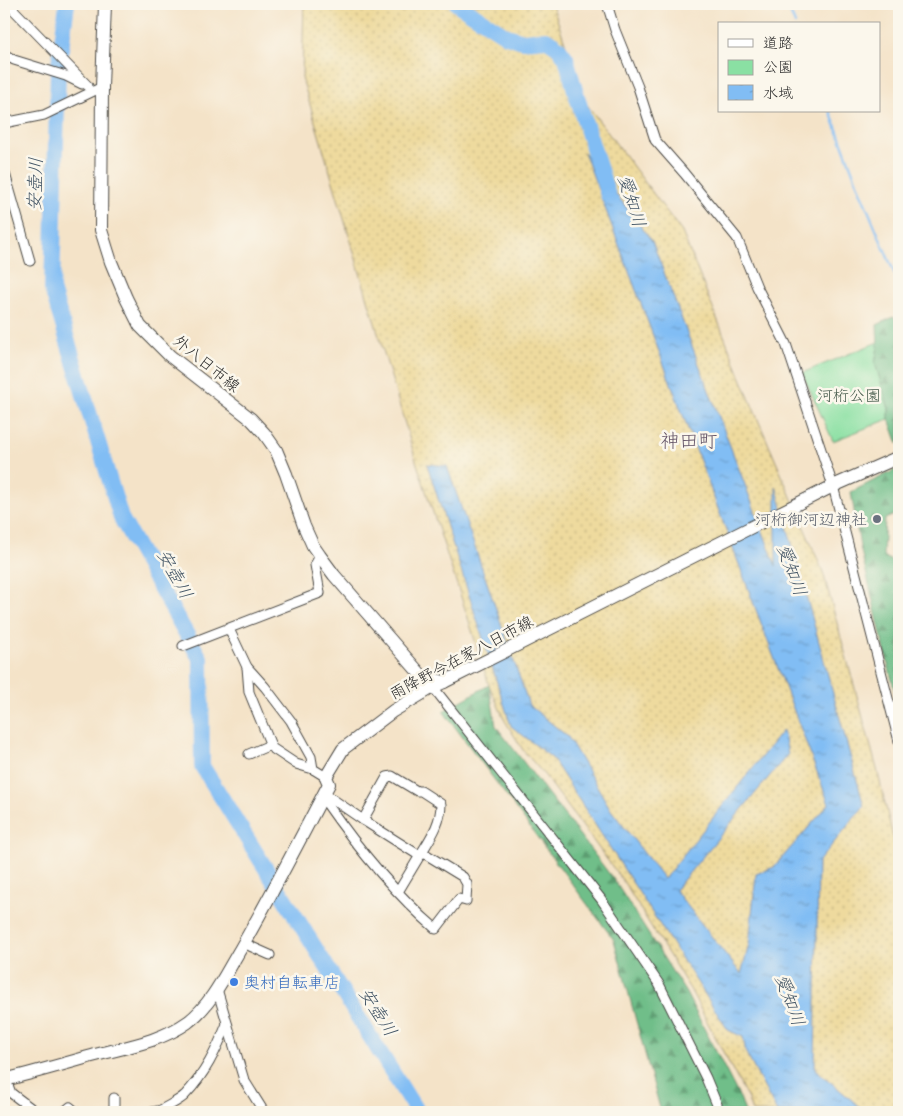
<svg xmlns="http://www.w3.org/2000/svg" width="903" height="1116" font-family="'Comic Neue','Klee One',sans-serif">
<style>
.green{fill:#8ae0a3;stroke:#5a8667}
.forest{fill:url(#forest-firs);stroke:#4d745a}
.sand{fill:url(#sand-dots);stroke:#8c8264}
.water{fill:url(#water-ripples);stroke:#567490}
.lines{fill:none;stroke-linecap:round;stroke-linejoin:round}
.stream{stroke:#81bdf4;stroke-width:2.5}
.river{stroke:#81bdf4;stroke-width:16}
.street-casing{stroke:#494743;stroke-width:11}
.secondary-casing{stroke:#494743;stroke-width:14}
.street{stroke:#fff;stroke-width:9}
.secondary{stroke:#fff;stroke-width:12}
.worship-dot{fill:#6b7280;stroke:#fbf7ec;stroke-width:2}
.shop-dot{fill:#3f7fe0;stroke:#fbf7ec;stroke-width:2}
.labels{text-anchor:middle;stroke-width:5;stroke-linejoin:round;paint-order:stroke}
.street-label{font-size:16px;fill:#2b2b2b;stroke:#fbf7ec}
.park-label{font-size:16px;fill:#435849;stroke:#fbf7ec}
.worship-label{font-size:16px;fill:#5b616d;stroke:#fbf7ec;text-anchor:end}
.shop-label{font-size:16px;fill:#366cbe;stroke:#fbf7ec;text-anchor:start}
.water-label{font-size:18px;font-style:italic;fill:#455767;stroke:#fbf7ec}
.quarter-label{font-size:19px;fill:#69596b;stroke:#fbf7ec}
</style>
<defs>
<pattern id="forest-firs" width="22" height="20" patternUnits="userSpaceOnUse" patternTransform="scale(1.25)"><rect width="22" height="20" fill="#6fbe89"/><path d="M5 1l3.5 6h-7zM16 11l3.5 6h-7z" fill="#5b9b70"/></pattern>
<pattern id="sand-dots" width="8" height="8" patternUnits="userSpaceOnUse" patternTransform="scale(1.25)"><rect width="8" height="8" fill="#eeda9e"/><path d="M2 2h.1M6 6h.1" fill="none" stroke="#cb8" stroke-width="1.8" stroke-linecap="round"/></pattern>
<pattern id="water-ripples" width="26" height="14" patternUnits="userSpaceOnUse" patternTransform="scale(1.25)"><rect width="26" height="14" fill="#81bdf4"/><path d="M2 4q2-2 4 0t4 0M15 11q2-2 4 0t4 0" fill="none" stroke="#6a9ac6"/></pattern>
</defs>
<rect width="100%" height="100%" fill="#fbf7ec"/>
<filter id="ink" filterUnits="userSpaceOnUse"><feTurbulence type="fractalNoise" baseFrequency=".02" numOctaves="2"/><feDisplacementMap in="SourceGraphic" scale="10" xChannelSelector="R" yChannelSelector="G"/><feConvolveMatrix kernelMatrix="1 2 1 2 8 2 1 2 1" color-interpolation-filters="sRGB"/></filter>
<filter id="wash" filterUnits="userSpaceOnUse"><feTurbulence type="fractalNoise" baseFrequency=".0096" numOctaves="4" result="noise"/><feDisplacementMap in="SourceGraphic" scale="20" xChannelSelector="R" yChannelSelector="G"/><feGaussianBlur stdDeviation="1.12" result="paint"/><feColorMatrix in="noise" values="0 0 0 0 0 0 0 0 0 0 0 0 0 0 0 0 0 1.4 0 .05"/><feComposite in="paint" operator="in"/></filter>
<g filter="url(#wash)">
<rect width="100%" height="100%" fill="#f4e3c8"/>
<path class="green" d="M878,342V347L875,363L889,409V419L833,441L802,373Z"/>
<g class="forest">
<path d="M893,317L899,321V443L898,444L889,419V409L875,363L878,347L877,325Z"/>
<path d="M899,468V513L885,519L883,555L899,567V710L860,547L851,492Z"/>
<path d="M489,685L496,726L614,880L686,993L741,1100L745,1112H661L614,940L443,711Z"/>
</g>
<path class="sand" d="M304,4H552L585,102L682,232L754,410L823,572L877,769L899,863V1112H752L748,1099L690,989L623,881L546,777L523,750L505,721L489,685L468,618L417,464L302,78Z"/>
<path class="water" d="M584,152L652,241L776,566V486L864,806L818,862L815,1069L866,1112H777L746,1053L743,1037L728,1030L552,758L511,726L427,464L447,466L529,705L568,737L611,810L664,879L783,730L788,754L675,890L741,974L749,944L756,874L774,867L829,804Z"/>
<g class="lines">
<g class="stream">
<path d="M787,4L795,24"/>
<path d="M830,111L860,191L899,284"/>
</g>
<g class="river">
<path d="M67,4L58,71L52,289L121,518L201,660L202,766L417,1112"/>
<path d="M457,4L507,36L523,41L546,39L558,47L566,58L576,94L608,195"/>
</g>
</g>
</g>
<g filter="url(#ink)">
<g class="lines">
<defs>
<g id="street">
<path d="M8,4L88,86"/>
<path d="M607,4L615,30L638,87L655,140L684,173L737,238L757,287L786,344L833,486L899,741"/>
<path d="M4,54L14,60L66,76L82,84"/>
<path d="M4,124L9,122L44,115L102,87"/>
<path d="M4,170L30,261"/>
<path d="M229,629L247,667L265,687L291,721L311,757L313,769L326,777"/>
<path d="M183,646L320,593L315,565L320,556"/>
<path d="M247,667L249,692L272,748L296,764L313,769"/>
<path d="M433,687L601,899L659,984L706,1078L720,1112"/>
<path d="M249,754L270,745"/>
<path d="M322,799L325,801C357,847 393,892 436,929L459,899L466,901L467,884L463,877L422,852C431,837 441,823 441,804L421,791H417L392,776L387,777L363,820L325,794"/>
<path d="M363,820L420,856"/>
<path d="M398,892L422,852"/>
<path d="M244,943L252,947L270,955"/>
<path d="M217,989L244,1080L264,1112"/>
<path d="M6,1080L11,1093L36,1112"/>
<path d="M114,1098V1107L116,1112"/>
<path d="M64,1112L70,1107L76,1112"/>
<path d="M152,1112L161,1110"/>
<path d="M161,1112V1110C169,1105 179,1101 185,1095C205,1074 216,1051 227,1024"/>
</g>
<g id="secondary">
<path d="M105,4L102,87L101,230L111,262L126,298L140,326L170,356L251,419L264,433L276,450L286,474L304,526L313,546L320,556L334,575L422,676L444,682"/>
<path d="M4,1080C33,1073 63,1064 92,1056C125,1047 160,1042 188,1022C212,1004 226,973 241,948C272,894 300,839 329,784L326,777L343,749L393,711L433,687L444,682L833,486L899,457"/>
</g>
</defs>
<use href="#street" class="street-casing"/>
<use href="#secondary" class="secondary-casing"/>
<use href="#street" class="street"/>
<use href="#secondary" class="secondary"/>
</g>
</g>
<circle class="worship-dot" cx="877" cy="519" r="5"/>
<circle class="shop-dot" cx="234" cy="982" r="5"/>
<g class="labels">
<g class="street-label">
<text transform="translate(207 363) rotate(39)" y="6">外八日市線</text>
<text transform="translate(461 657) rotate(-28)" y="6">雨降野今在家八日市線</text>
</g>
<g class="park-label">
<text x="849" y="401">河桁公園</text>
</g>
<g class="worship-label">
<text x="867" y="525">河桁御河辺神社</text>
</g>
<g class="shop-label">
<text x="244" y="988">奥村自転車店</text>
</g>
<g class="water-label">
<text transform="translate(35 184) rotate(-88)" y="6">安壺川</text>
<text transform="translate(632 201) rotate(73)" y="6">愛知川</text>
<text transform="translate(792 570) rotate(70)" y="6">愛知川</text>
<text transform="translate(175 574) rotate(61)" y="6">安壺川</text>
<text transform="translate(790 1000) rotate(70)" y="6">愛知川</text>
<text transform="translate(378 1012) rotate(58)" y="6">安壺川</text>
</g>
<g class="quarter-label">
<text x="689" y="447">神田町</text>
</g>
</g>
<rect width="903" height="1116" fill="none" stroke="#fbf7ec" stroke-width="20"/>
<rect x="718" y="22" width="162" height="90" fill="#fbf7ec" stroke="#a8a59f"/>
<rect x="728" y="39" width="25" height="8" fill="#ffffff" stroke="#a8a59f"/>
<text x="763" y="48" font-size="15" fill="#2b2b2b">道路</text>
<rect x="728" y="60" width="25" height="15" fill="#8ae0a3" stroke="#a8a59f"/>
<text x="763" y="72" font-size="15" fill="#2b2b2b">公園</text>
<rect x="728" y="85" width="25" height="15" fill="url(#water-ripples)" stroke="#a8a59f"/>
<text x="763" y="98" font-size="15" fill="#2b2b2b">水域</text>
</svg>
